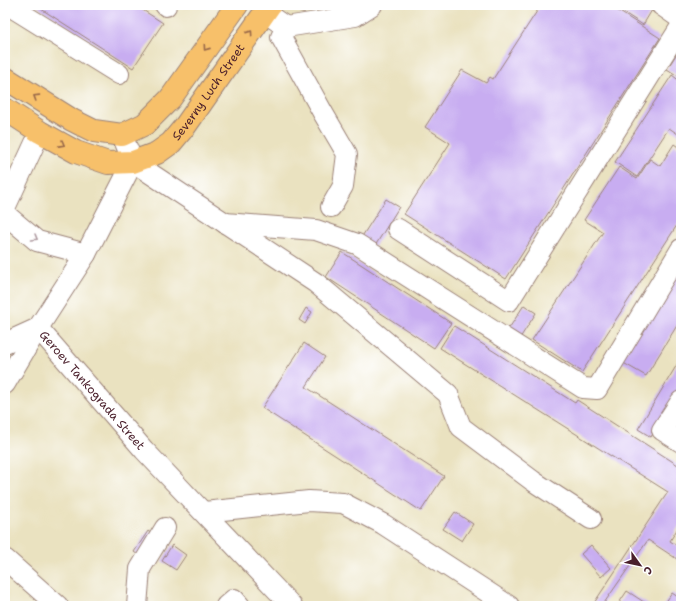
<svg xmlns="http://www.w3.org/2000/svg" width="686" height="611" font-family="'Shantell Sans',sans-serif">
<style>
.building{fill:#c8adf1}
.lines{fill:none;stroke-linecap:round;stroke-linejoin:round}
.minor-casing{stroke:#9a8076;stroke-width:22}
.major-casing{stroke:#9a8076;stroke-width:24}
.path{stroke:#9a8076;stroke-width:2.5;stroke-dasharray:1 3;stroke-linecap:butt}
.minor{stroke:#fff;stroke-width:20}
.major{stroke:#f7c06b;stroke-width:22}
.oneway{stroke:#986748}
.oneway2{stroke:#ae9aa0}
.labels{text-anchor:middle;stroke-width:4;stroke-linejoin:round;paint-order:stroke}
.street-label{font-size:12px;fill:#4a1f2b;stroke:#fff}
</style>
<rect width="100%" height="100%" fill="#fff"/>
<filter id="ink" filterUnits="userSpaceOnUse"><feTurbulence type="fractalNoise" baseFrequency=".025" numOctaves="2"/><feDisplacementMap in="SourceGraphic" scale="8" xChannelSelector="R" yChannelSelector="G"/><feConvolveMatrix kernelMatrix="1 2 1 2 8 2 1 2 1" color-interpolation-filters="sRGB"/></filter>
<filter id="wash" filterUnits="userSpaceOnUse"><feTurbulence type="fractalNoise" baseFrequency=".012" numOctaves="4" result="noise"/><feDisplacementMap in="SourceGraphic" scale="16" xChannelSelector="R" yChannelSelector="G"/><feGaussianBlur stdDeviation="0.9" result="paint"/><feColorMatrix in="noise" values="0 0 0 0 0 0 0 0 0 0 0 0 0 0 0 0 0 1.4 0 .05"/><feComposite in="paint" operator="in"/></filter>
<g filter="url(#wash)">
<rect width="100%" height="100%" fill="#eae2c0"/>
<g id="blocks">
<g class="building">
<path d="M35,5H135L163,23L133,68Z"/>
<path d="M541,5H609L660,38L506,279L404,214L450,143L425,127L462,70L486,83L490,77L493,79Z"/>
<path d="M612,5H655L643,25Z"/>
<path d="M681,47V78L667,69Z"/>
<path d="M672,75L681,82V136L669,128L637,177L615,162Z"/>
<path d="M674,144L681,149V219L582,372L532,340L603,232L584,220L619,167L637,179L650,159L660,166Z"/>
<path d="M386,199L399,207L375,246L361,238Z"/>
<path d="M342,252L451,323L434,348L326,277Z"/>
<path d="M681,262V319L646,376L620,361Z"/>
<path d="M524,305L536,313L520,338L508,330Z"/>
<path d="M306,308L312,312L305,324L299,320Z"/>
<path d="M454,326L575,403L577,400L681,467V523L670,541L681,548L680,561L648,540L602,606H592L668,492L440,348Z"/>
<path d="M304,343L325,357L306,387L444,476L421,511L262,408Z"/>
<path d="M681,358V387L651,437L638,429Z"/>
<path d="M455,512L473,524L462,541L443,529Z"/>
<path d="M148,531L152,534L138,555L134,552Z"/>
<path d="M172,545L186,555L176,570L162,561Z"/>
<path d="M591,545L611,568L601,577L581,554Z"/>
<path d="M627,591L650,606H617Z"/>
<path d="M672,593L681,599V606H663Z"/>
</g>
</g>
</g>
<g filter="url(#ink)">
<use href="#blocks" fill-opacity="0" stroke="#9a8076" stroke-width="1"/>
<g class="lines">
<defs>
<g id="minor">
<path d="M8,5L119,74"/>
<path d="M165,5L166,6"/>
<path d="M661,5L681,19"/>
<path d="M264,12L286,27L281,37L323,113L347,154L343,186L331,207"/>
<path d="M286,27L355,16L372,5"/>
<path d="M122,135L133,162L316,283L448,394L461,427L533,481L591,519"/>
<path id="s1" d="M133,162L86,254L38,328L144,450L292,606"/>
<path d="M5,208L40,132"/>
<path d="M5,214L37,241L86,254"/>
<path d="M225,223L316,230L357,244L583,388L597,389L681,249"/>
<path d="M398,229L509,301L681,26"/>
<path d="M5,343L38,328"/>
<path d="M5,384L38,328"/>
<path d="M681,401L662,430L681,442"/>
<path d="M204,512L309,501L343,503L383,524L509,606"/>
<path d="M5,559L58,606"/>
<path d="M137,606L140,569L165,528"/>
<path d="M226,606L234,599L240,606"/>
</g>
<g id="major">
<path d="M5,78L72,120L94,131L122,135L145,124L170,99L237,5"/>
<path id="s2" d="M5,109L40,132L76,152L108,163L133,162L157,153L171,143L186,125L270,5"/>
</g>
</defs>
<use href="#minor" class="minor-casing"/>
<use href="#major" class="major-casing"/>
<path class="path" d="M5,150L11,154"/>
<use href="#minor" class="minor"/>
<use href="#major" class="major"/>
</g>
<defs><path id="oneway-chevron" d="M-2-3.5L2.5 0L-2 3.5" fill="none" stroke-width="1.6" stroke-linecap="round" stroke-linejoin="round"/></defs>
<g class="oneway">
<use href="#oneway-chevron" transform="translate(250 33) rotate(-55)"/>
<use href="#oneway-chevron" transform="translate(206 48) rotate(125)"/>
<use href="#oneway-chevron" transform="translate(36 97) rotate(-148)"/>
<use href="#oneway-chevron" transform="translate(62 144) rotate(29)"/>
</g>
<use class="oneway2" href="#oneway-chevron" transform="translate(35 238) rotate(30)"/>
</g>
<g class="labels">
<g class="street-label">
<text dy="4" stroke="none"><textPath href="#s2" startOffset="248">Severny Luch Street</textPath></text>
<text dy="4" stroke="none"><textPath href="#s1" startOffset="274">Geroev Tankograda Street</textPath></text>
</g>
</g>
<rect width="686" height="611" fill="none" stroke="#fff" stroke-width="20"/>
<g transform="translate(640 565) rotate(123)" stroke="#ffffff" stroke-width="3" paint-order="stroke">
<path d="M0-3L7 15L0 10L-7 15Z" fill="#4a1f2b"/>
<text y="-6" font-size="11" font-weight="bold" text-anchor="middle" fill="#4a1f2b">С</text>
</g>
</svg>
